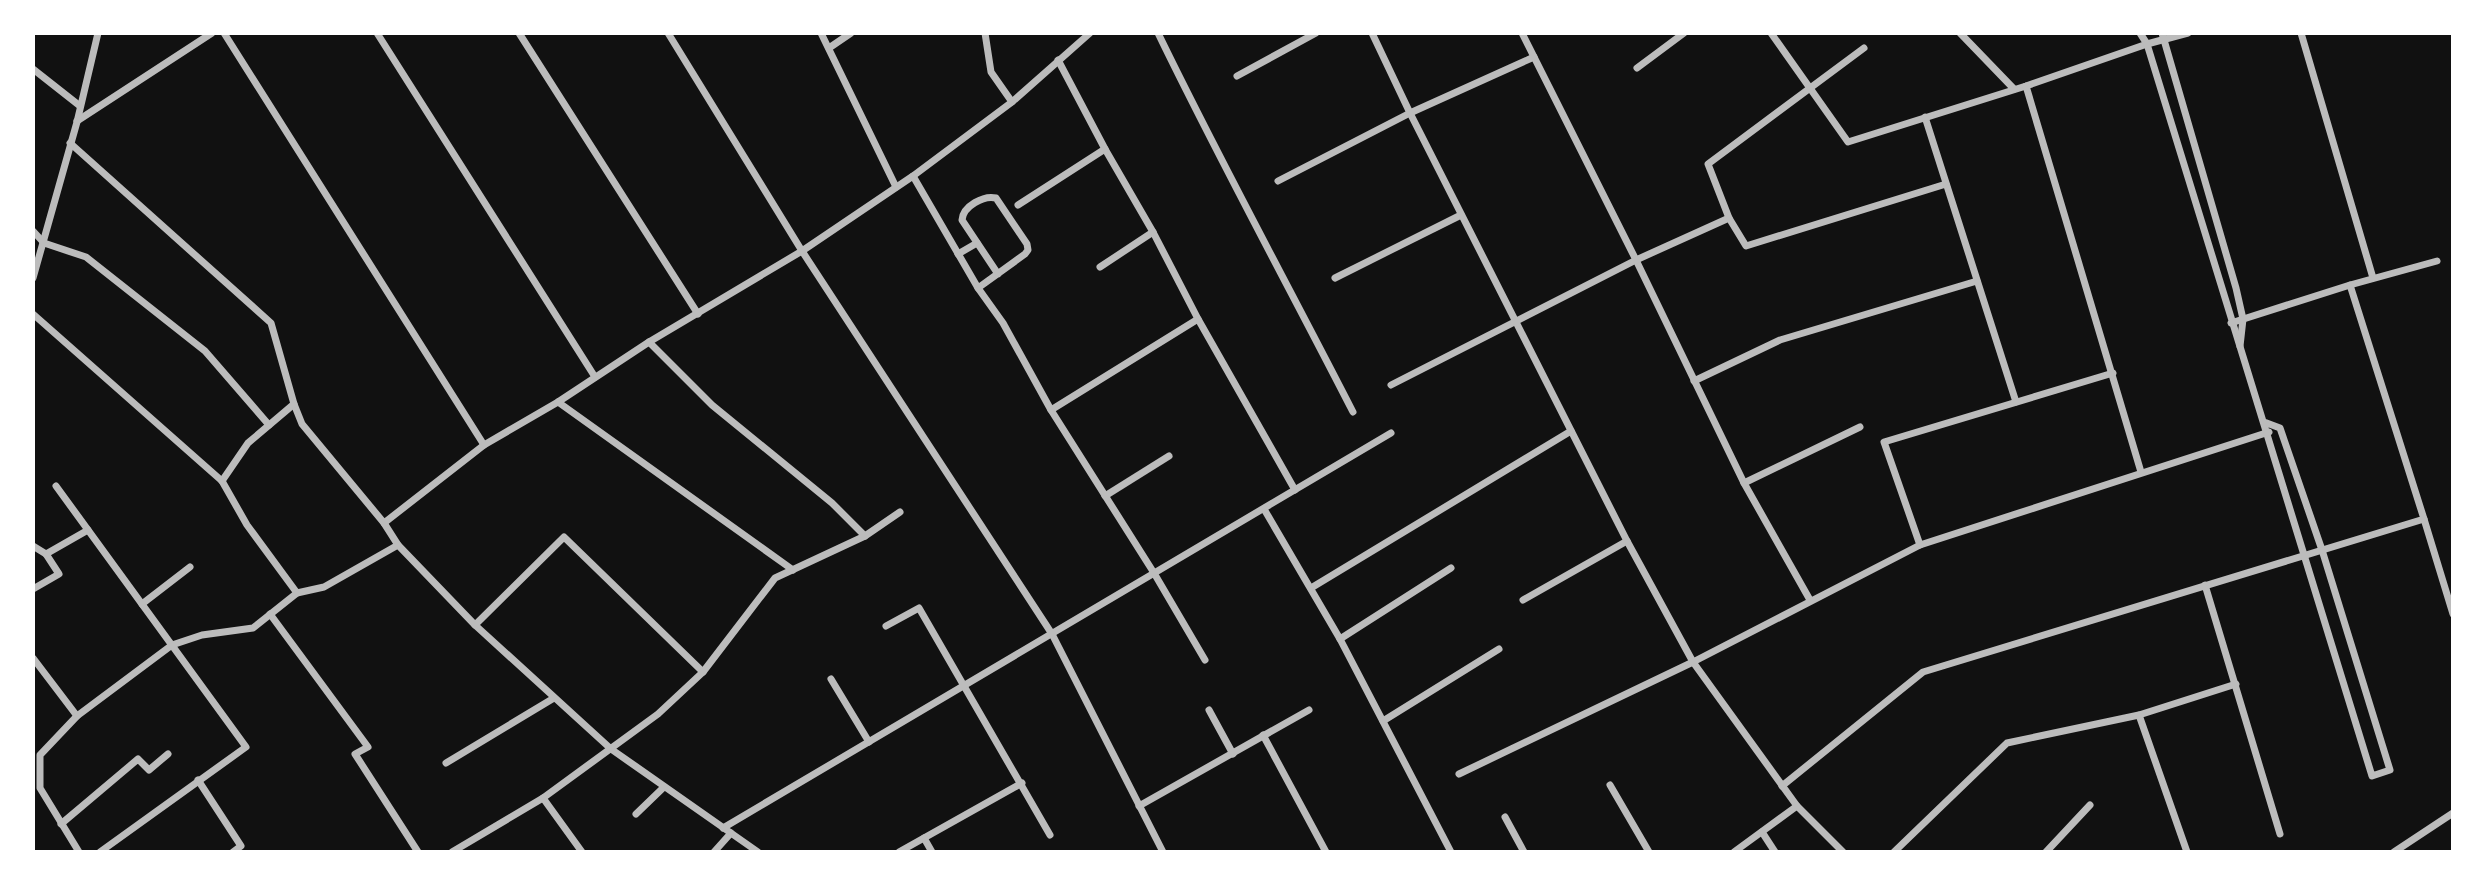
<svg xmlns="http://www.w3.org/2000/svg" width="2486" height="885" font-family="'IBM Plex Serif',serif">
<style>
.lines{fill:none;stroke-linecap:round;stroke-linejoin:round}
.minor{stroke:#bcbcbc;stroke-width:7}
</style>
<rect width="100%" height="100%" fill="#111"/>
<g class="lines">
<g class="minor">
<path d="M224,33L484,445"/>
<path d="M377,33L595,377"/>
<path d="M519,33L698,314"/>
<path d="M668,33L802,251L1052,634L1163,852"/>
<path d="M821,33L896,187"/>
<path d="M985,33L991,72L1012,102"/>
<path d="M1158,33C1220,161 1288,285 1353,412"/>
<path d="M1372,33L1410,113L1627,541L1693,662L1797,806L1843,852"/>
<path d="M1522,33L1636,260L1744,483L1810,600"/>
<path d="M1771,33L1848,142L2026,86L2147,44L2188,33"/>
<path d="M1960,33L2014,89"/>
<path d="M2140,33L2147,44C2220,289 2299,531 2372,776L2390,770L2322,550L2280,428L2264,422"/>
<path d="M2162,33L2236,288L2243,319L2240,346"/>
<path d="M2301,33L2373,278"/>
<path d="M829,48L851,33"/>
<path d="M1058,60L1105,149L1153,232L1198,319L1295,490"/>
<path d="M1637,68L1684,33"/>
<path d="M33,69L80,106"/>
<path d="M1237,76L1316,33"/>
<path d="M2026,86L2141,472"/>
<path d="M1925,117L2016,402"/>
<path d="M77,121L212,33"/>
<path d="M70,143L271,323L294,404L302,424L384,523L398,545L475,625L611,749L758,852"/>
<path d="M913,176L978,288L1003,323L1051,410L1154,573L1205,660"/>
<path d="M1278,181L1410,113L1534,57"/>
<path d="M1018,205L1105,149"/>
<path d="M1729,218L1708,164L1864,48"/>
<path d="M33,231L44,243L86,257L205,351L269,425"/>
<path d="M958,254L977,243"/>
<path d="M1100,267L1153,232"/>
<path d="M33,278L77,122L98,33"/>
<path d="M1335,278L1461,215"/>
<path d="M978,288L1025,254L1028,250L1027,244L996,198C984,195 963,206 962,220L998,274"/>
<path d="M33,314L222,481L247,525L297,593L324,587L398,545"/>
<path d="M2231,323L2350,285L2437,261"/>
<path d="M649,342L712,405L832,503L865,536"/>
<path d="M1694,381L1780,340L1977,281"/>
<path d="M1391,385L1636,260L1729,218L1746,246L1946,184"/>
<path d="M558,402L793,570"/>
<path d="M1051,410L1198,319"/>
<path d="M222,481L248,443L294,404"/>
<path d="M1744,483L1860,427"/>
<path d="M56,486L246,747L100,852"/>
<path d="M1105,496L1169,456"/>
<path d="M1264,509L1340,639L1451,852"/>
<path d="M2424,519L2453,614"/>
<path d="M384,523L484,445L558,402L649,342L802,251L913,176L1012,102L1090,33"/>
<path d="M1920,545L1884,442L2113,373"/>
<path d="M33,546L46,554L88,530"/>
<path d="M2205,585L2280,834"/>
<path d="M1311,588L1571,431"/>
<path d="M33,589L59,574L46,554"/>
<path d="M1523,600L1627,541"/>
<path d="M142,604L190,567"/>
<path d="M270,614L368,747L355,754L418,852"/>
<path d="M475,625L564,537L703,672"/>
<path d="M886,626L919,608L1050,835"/>
<path d="M1340,639L1451,568"/>
<path d="M33,658L77,716"/>
<path d="M831,679L869,742"/>
<path d="M1209,710L1233,754"/>
<path d="M2139,715L2187,852"/>
<path d="M1383,721L1499,649"/>
<path d="M1263,735L1326,852"/>
<path d="M446,763L554,698"/>
<path d="M1459,774L1693,662L1920,545L2269,432"/>
<path d="M198,780L241,846L233,852"/>
<path d="M1610,785L1649,852"/>
<path d="M1782,786L1923,672L2424,519L2350,285"/>
<path d="M543,798L582,852"/>
<path d="M1139,806L1309,710"/>
<path d="M636,814L664,787"/>
<path d="M1505,817L1524,852"/>
<path d="M61,824L138,759L149,770L168,754"/>
<path d="M723,828L1391,433"/>
<path d="M1762,832L1775,852"/>
<path d="M924,838L932,852"/>
<path d="M79,852L40,788V755L77,716L172,645L202,635L253,628L297,593"/>
<path d="M452,852L543,798L658,714L703,672L775,578L865,536L900,512"/>
<path d="M714,852L731,833"/>
<path d="M899,852L1022,783"/>
<path d="M1734,852L1797,806"/>
<path d="M1894,852L2007,743L2139,715L2236,684"/>
<path d="M2046,852L2090,805"/>
<path d="M2394,852L2453,813"/>
</g>
</g>
<rect width="2486" height="885" fill="none" stroke="#ffffff" stroke-width="70"/>
</svg>
